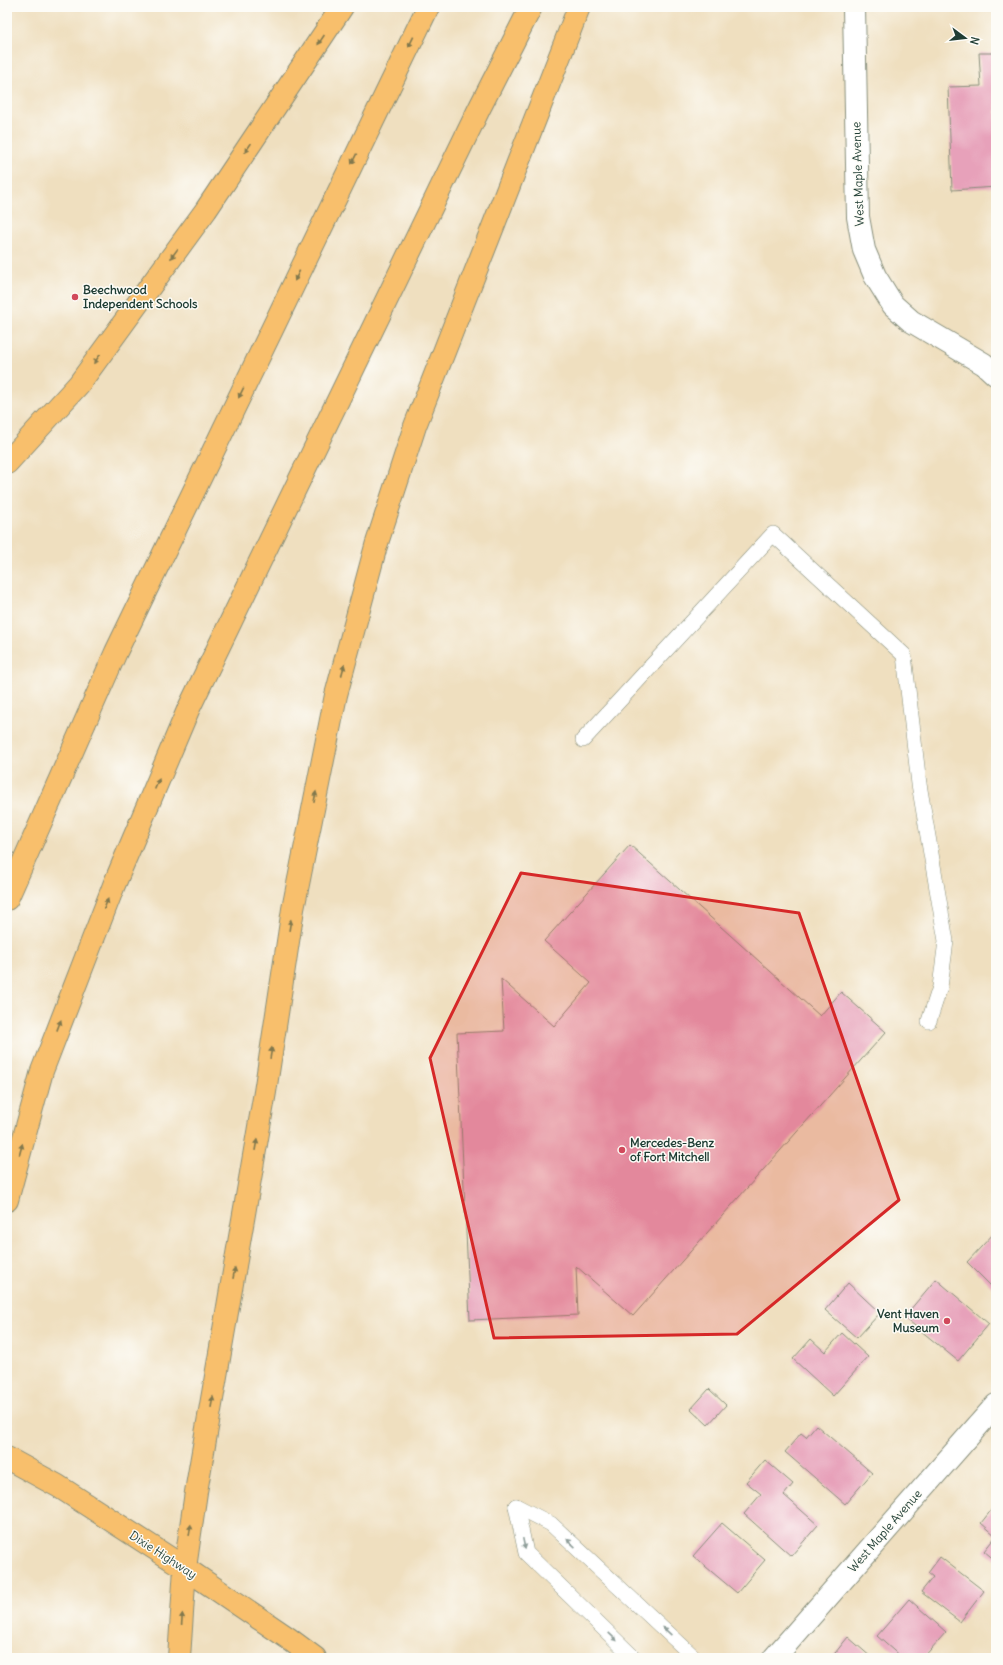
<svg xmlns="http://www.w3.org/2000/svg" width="1003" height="1665" font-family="Delius,sans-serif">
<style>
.building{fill:#e7a1ba}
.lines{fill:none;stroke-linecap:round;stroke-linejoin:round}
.lane-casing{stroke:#878e7a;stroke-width:16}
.street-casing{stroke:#878e7a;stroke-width:24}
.primary-casing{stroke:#878e7a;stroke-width:24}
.highway-casing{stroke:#878e7a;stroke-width:24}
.lane{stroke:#fff;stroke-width:15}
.street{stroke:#fff;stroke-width:22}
.primary{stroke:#f8bf6c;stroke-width:22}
.highway{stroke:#f8bf6c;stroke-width:22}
.oneway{fill:#81784d}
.oneway2{fill:#8f9e9a}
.marked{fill:#d62828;fill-opacity:0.2;stroke:#d62828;stroke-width:3;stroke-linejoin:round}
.poi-dot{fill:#d1495b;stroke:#fdfcf7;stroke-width:1.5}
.labels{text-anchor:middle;stroke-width:3;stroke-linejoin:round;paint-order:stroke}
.street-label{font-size:12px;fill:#1f3d34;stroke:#fdfcf7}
.poi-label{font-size:12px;font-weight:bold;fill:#1f3d34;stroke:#fdfcf7;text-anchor:start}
</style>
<rect width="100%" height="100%" fill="#fdfcf7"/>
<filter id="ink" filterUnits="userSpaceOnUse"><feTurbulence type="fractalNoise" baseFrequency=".025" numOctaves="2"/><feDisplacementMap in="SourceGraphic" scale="8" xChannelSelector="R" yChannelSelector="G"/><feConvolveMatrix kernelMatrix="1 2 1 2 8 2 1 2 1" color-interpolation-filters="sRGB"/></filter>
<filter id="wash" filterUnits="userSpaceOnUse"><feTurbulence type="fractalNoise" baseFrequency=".012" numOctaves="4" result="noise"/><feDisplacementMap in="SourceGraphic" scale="16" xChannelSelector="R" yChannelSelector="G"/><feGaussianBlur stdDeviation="0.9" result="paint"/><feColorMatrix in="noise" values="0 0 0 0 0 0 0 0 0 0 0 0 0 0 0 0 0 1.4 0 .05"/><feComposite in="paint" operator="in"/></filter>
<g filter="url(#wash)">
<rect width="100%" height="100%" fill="#efdfbf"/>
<g id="blocks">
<g class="building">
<path d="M979,53H996V187L952,190L948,87L981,86Z"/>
<path d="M630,845L820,1016L841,992L886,1032L633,1316L576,1266L578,1315L470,1320L457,1033L504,1031L501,979L554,1026L591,983L544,941Z"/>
<path d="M996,1231V1291L967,1262Z"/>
<path d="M936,1279L989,1324L958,1361L904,1317Z"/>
<path d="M848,1283L880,1313L857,1338L825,1310Z"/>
<path d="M842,1333L868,1357L833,1396L793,1359L811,1339L825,1352Z"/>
<path d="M709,1389L726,1405L708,1425L691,1409Z"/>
<path d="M816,1425L872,1473L845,1504L785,1452L801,1433L806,1437Z"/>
<path d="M765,1460L793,1484L784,1495L818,1525L791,1556L744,1514L761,1494L746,1482Z"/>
<path d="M996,1504V1536L981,1523Z"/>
<path d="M722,1523L765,1560L737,1593L693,1556Z"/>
<path d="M996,1536V1561L984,1551Z"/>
<path d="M940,1557L984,1591L960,1622L921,1592L933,1577L928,1573Z"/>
<path d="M909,1599L946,1632L923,1658H902L877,1636Z"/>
<path d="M848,1637L872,1658H831Z"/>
</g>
</g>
</g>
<g filter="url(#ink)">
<use href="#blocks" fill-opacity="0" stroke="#878e7a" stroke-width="1"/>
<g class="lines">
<defs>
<g id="lane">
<path d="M583,740L773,534L904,655L919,784L946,941L940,987L929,1021"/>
<path d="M516,1506L551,1524L695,1658"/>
<path d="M516,1506L526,1553L634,1658"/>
</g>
<g id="street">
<path d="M854,7L858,217L864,250L875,276L893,305L911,321L984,364L996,375"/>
<path d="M774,1658L996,1405"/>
</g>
<path id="primary" d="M7,1458L58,1486L185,1568L288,1638L315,1658"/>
<g id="highway">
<path d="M7,463L79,384L206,210L342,7"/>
<path d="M7,899L116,652L428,7"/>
<path d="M7,1200L42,1071L114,885L188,710L480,107L531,7"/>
<path d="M179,1658L185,1568L196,1492L265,1092L293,909L336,695L376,546L415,426L579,7"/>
</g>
</defs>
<use href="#lane" class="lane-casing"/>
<use href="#street" class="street-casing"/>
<use href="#primary" class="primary-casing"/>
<use href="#highway" class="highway-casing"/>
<use href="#lane" class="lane"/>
<use href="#street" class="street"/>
<use href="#primary" class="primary"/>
<use href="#highway" class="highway"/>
</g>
<defs><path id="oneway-solid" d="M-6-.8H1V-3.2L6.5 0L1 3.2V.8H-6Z"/></defs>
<g class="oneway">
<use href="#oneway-solid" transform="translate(321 40) rotate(124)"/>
<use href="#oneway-solid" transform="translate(411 42) rotate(116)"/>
<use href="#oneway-solid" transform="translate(248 148) rotate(124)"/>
<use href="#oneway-solid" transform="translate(354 159) rotate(116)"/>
<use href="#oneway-solid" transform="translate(174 254) rotate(126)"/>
<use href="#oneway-solid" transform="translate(297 276) rotate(116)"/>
<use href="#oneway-solid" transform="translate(97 359) rotate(126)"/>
<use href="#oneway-solid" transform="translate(241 393) rotate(116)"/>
<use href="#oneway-solid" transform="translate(343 670) rotate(-75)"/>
<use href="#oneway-solid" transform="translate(157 784) rotate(-67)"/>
<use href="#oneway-solid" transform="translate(315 797) rotate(-79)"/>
<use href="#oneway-solid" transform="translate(106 904) rotate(-69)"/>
<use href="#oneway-solid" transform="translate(290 925) rotate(-81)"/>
<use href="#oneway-solid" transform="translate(59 1025) rotate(-69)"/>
<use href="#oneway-solid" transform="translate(271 1053) rotate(-81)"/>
<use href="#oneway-solid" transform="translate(256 1145) rotate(-80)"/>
<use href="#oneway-solid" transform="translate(21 1149) rotate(-75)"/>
<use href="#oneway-solid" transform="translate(234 1273) rotate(-80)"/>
<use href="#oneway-solid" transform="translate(212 1402) rotate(-80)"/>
<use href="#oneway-solid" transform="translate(190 1530) rotate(-81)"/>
<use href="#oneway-solid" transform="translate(182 1619) rotate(-86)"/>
</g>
<g class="oneway2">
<use href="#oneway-solid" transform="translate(571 1543) rotate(-137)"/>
<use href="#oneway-solid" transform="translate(524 1544) rotate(78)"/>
<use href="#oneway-solid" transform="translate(667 1631) rotate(-137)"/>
<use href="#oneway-solid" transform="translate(613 1637) rotate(44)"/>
</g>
</g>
<path class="marked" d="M521,873L799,913L899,1200L737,1334L494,1338L430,1058Z"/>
<g class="poi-dot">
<circle cx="75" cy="297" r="4"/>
<circle cx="622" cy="1150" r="4"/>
<circle cx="947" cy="1321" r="4"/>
</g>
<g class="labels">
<g class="street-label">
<text transform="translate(858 174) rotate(-92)" y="4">West Maple Avenue</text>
<text transform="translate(885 1531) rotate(-49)" y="4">West Maple Avenue</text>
<text transform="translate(163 1555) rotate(33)" y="4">Dixie Highway</text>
</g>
<g class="poi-label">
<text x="83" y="294">Beechwood<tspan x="83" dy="14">Independent Schools</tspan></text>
<text x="630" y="1147">Mercedes-Benz<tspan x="630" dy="14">of Fort Mitchell</tspan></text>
<text x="939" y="1318" text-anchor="end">Vent Haven<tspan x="939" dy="14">Museum</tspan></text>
</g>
</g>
<rect width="1003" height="1665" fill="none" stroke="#fdfcf7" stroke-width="24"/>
<g transform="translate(965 38) rotate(105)" stroke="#fdfcf7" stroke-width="3" paint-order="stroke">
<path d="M0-3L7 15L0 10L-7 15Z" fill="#1f3d34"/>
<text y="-6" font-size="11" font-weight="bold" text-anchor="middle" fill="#1f3d34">N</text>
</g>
</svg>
